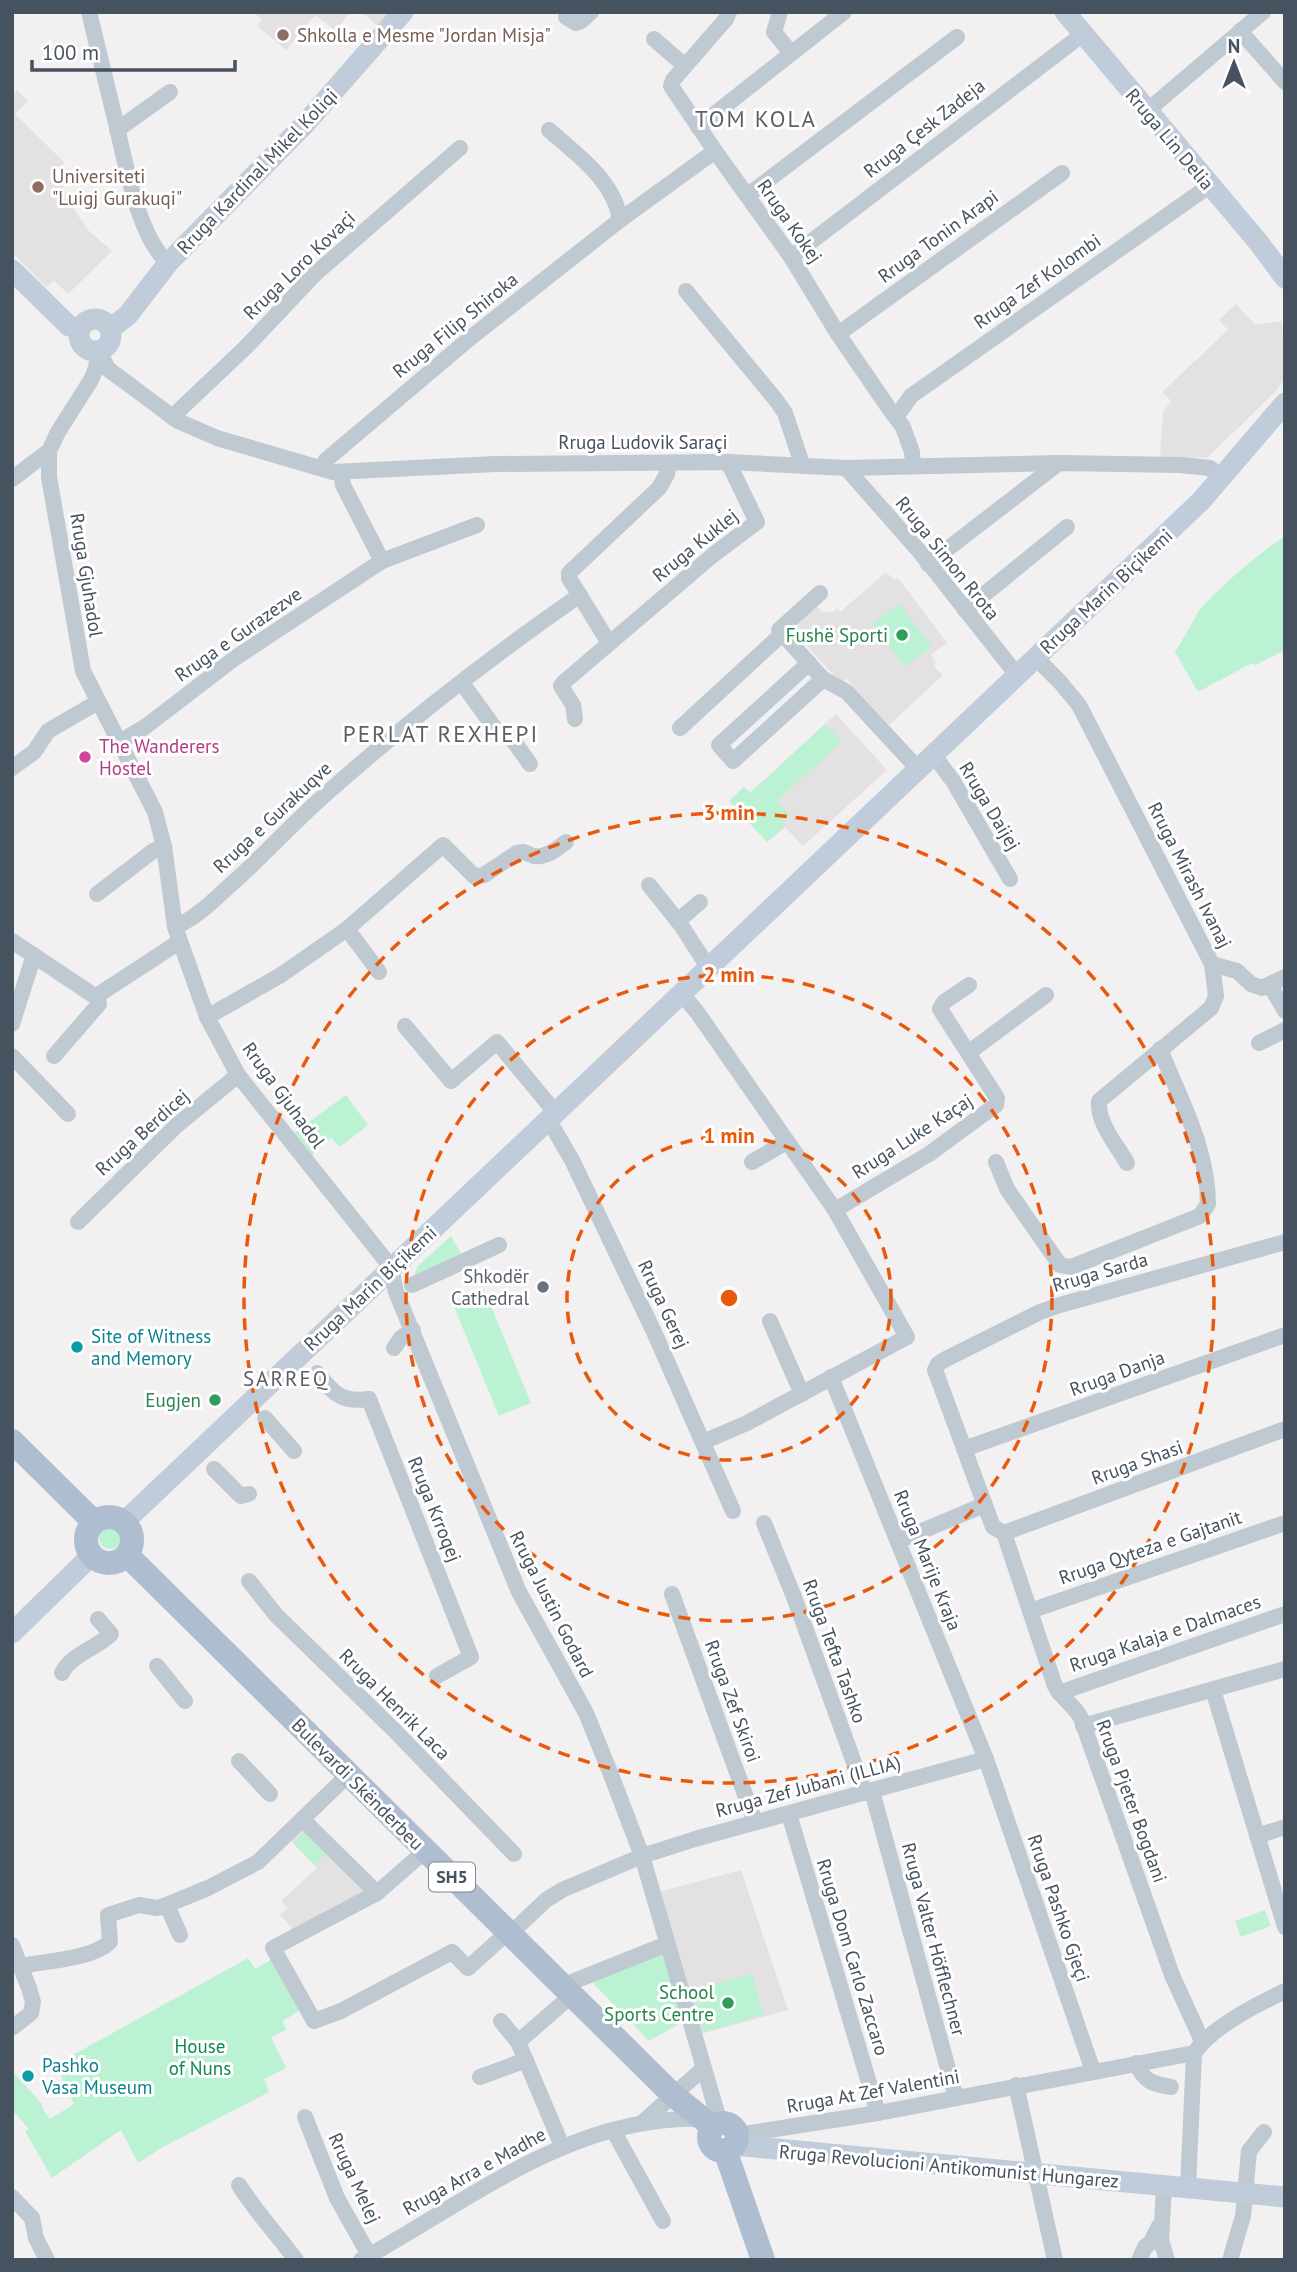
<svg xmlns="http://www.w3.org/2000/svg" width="1297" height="2272" font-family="'PT Sans',sans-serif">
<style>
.education{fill:#e3e1e2}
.green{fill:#bcf2d4}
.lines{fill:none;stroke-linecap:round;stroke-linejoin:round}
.street{stroke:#bfc9d2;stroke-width:16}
.secondary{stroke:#c1ccda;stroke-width:21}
.primary{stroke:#aebdd0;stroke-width:24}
.ring{fill:none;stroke:#e8590c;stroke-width:3.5;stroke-dasharray:12 9}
.education-dot{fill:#8d6e63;stroke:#fff;stroke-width:2.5}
.leisure-dot{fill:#2e9e5b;stroke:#fff;stroke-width:2.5}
.hotel-dot{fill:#d1479c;stroke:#fff;stroke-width:2.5}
.worship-dot{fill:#6b7280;stroke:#fff;stroke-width:2.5}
.culture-dot{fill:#0f9aa8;stroke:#fff;stroke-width:2.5}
.labels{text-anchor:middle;stroke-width:6;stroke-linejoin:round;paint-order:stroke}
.shield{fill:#fff;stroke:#7e868f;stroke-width:2}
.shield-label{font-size:18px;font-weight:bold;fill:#46525f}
.education-label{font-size:19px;fill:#785e54;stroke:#fff;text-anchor:start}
.street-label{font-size:19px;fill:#46525f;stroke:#fff}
.leisure-label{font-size:19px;fill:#27864d;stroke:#fff;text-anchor:end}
.hotel-label{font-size:19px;fill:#b23c85;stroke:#fff;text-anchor:start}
.worship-label{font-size:19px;fill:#5b616d;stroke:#fff;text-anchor:end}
.culture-label{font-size:19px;fill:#0d838f;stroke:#fff;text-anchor:start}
.park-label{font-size:19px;fill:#118653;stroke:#fff}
.neighbourhood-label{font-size:21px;letter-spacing:2px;fill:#5c5f65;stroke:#fff}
.quarter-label{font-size:23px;letter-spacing:2px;fill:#5c5f65;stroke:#fff}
.centre{fill:#e8590c;stroke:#fff;stroke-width:3.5}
.ring-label{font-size:21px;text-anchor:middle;font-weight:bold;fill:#e8590c;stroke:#fff;stroke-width:6;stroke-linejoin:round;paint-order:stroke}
</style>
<rect width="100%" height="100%" fill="#f2f0f0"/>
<g class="education">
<path d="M254,12H351L335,30L315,15L286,50L257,26L262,20Z"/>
<path d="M362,12H390L378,27Z"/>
<path d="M17,90L28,101L15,114L64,162L58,171L69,203L89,231L112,251L68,294L54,280L46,287L12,252V95Z"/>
<path d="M1236,304L1256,325L1282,321L1285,378L1275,392L1207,458L1160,457L1163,412L1171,401L1162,392L1228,330L1219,320Z"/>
<path d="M886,572L894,580L898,578L947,643L931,655L936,663L933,666L943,675L889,725L846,678L841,683L793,631L799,626L795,620L814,603L822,612H833L837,608L840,612Z"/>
<path d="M836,714L887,770L803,846L785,827L767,842L729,801L744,787L750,793Z"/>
<path d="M303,1826L372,1890L294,1931L280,1915L288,1908L281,1901L317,1868L289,1839Z"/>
<path d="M741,1870L788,2010L701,2034L659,1892Z"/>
</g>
<g class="green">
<path d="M1285,537V650L1255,665L1252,663L1198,692L1175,652C1183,639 1190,627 1197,614C1206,598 1268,545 1285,537Z"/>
<path d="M899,604L932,646L905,667L872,624Z"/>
<path d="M825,724L842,741L777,801L789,815L782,822L785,826L767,842L729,801L744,787L750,793Z"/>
<path d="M346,1095L368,1125L340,1147L331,1138L312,1155L294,1133Z"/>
<path d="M451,1236L462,1256L413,1280L417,1267Z"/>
<path d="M484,1289L531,1403L499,1416L452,1302Z"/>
<circle cx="110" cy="1538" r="11"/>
<path d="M307,1830L328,1852L315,1865L293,1843Z"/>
<path d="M1265,1910L1271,1926L1241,1937L1235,1921Z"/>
<path d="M663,1951L684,2021L649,2041L592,1982Z"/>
<path d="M248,1958L255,1969L275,1958L302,2009L283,2021L286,2030L271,2037L286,2068L264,2079L269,2092L163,2147L138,2163L121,2130L52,2178L25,2131L29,2129L12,2110V2077L15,2074L42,2104V2108L50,2119L74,2104L59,2071L62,2061Z"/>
<path d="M752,1974L763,2015L703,2032L692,1990Z"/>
</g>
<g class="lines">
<g class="street">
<path d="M89,12C98,49 107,86 116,123C125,161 138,237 168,263"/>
<path d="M729,12L726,19L673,80L671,86L715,151L791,257L838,334L888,407L903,427L912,452L913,465"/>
<path d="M780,12L774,32L791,53"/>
<path d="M566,17L576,23L581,21L591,12"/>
<path d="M1240,31L1285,82"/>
<path d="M654,39L685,66"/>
<path d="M1147,111L1263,12"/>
<path d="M698,127L844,12"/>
<path d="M117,130L170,92"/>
<path d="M549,130C576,154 615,181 620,220"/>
<path d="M748,195L957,37"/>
<path d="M791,257L1083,34"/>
<path d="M686,291L776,400L785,413L802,464"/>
<path d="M838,334L1062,173"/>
<path d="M99,351L108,369L178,421L217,438L333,472L495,464L728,462L846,468L1059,463L1180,465L1210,468L1220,477"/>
<path d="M172,417L245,348L315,274L460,148"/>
<path d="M896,417L911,396L1209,186"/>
<path d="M49,451V477L83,671L155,812L164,846L175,927L207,1017L238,1075L391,1267L396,1292L519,1592L586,1713L610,1772L642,1856L720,2123"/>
<path d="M321,468L326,460L469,339L620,220L715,151"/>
<path d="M846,468L920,552L1017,675"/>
<path d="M341,472L343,485L382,561"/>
<path d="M12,479L49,451L58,432L91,380L96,368L98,352"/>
<path d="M928,564L1059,463"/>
<path d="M820,593L779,630L823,679L847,692L918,769"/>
<path d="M965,610L1067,527"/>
<path d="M609,643L569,578V573L659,488L667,474L669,463"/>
<path d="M1036,658L1060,682L1079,705L1212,964L1216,996L1211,1008L1099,1101C1097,1123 1117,1145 1127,1163"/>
<path d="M809,663L719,745L733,761L823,679"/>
<path d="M462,683L499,734L507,732L530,764"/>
<path d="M575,719L573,705L561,686L564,682L713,555L757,522L728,462"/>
<path d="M680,728L782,634"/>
<path d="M118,743L145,727L235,658L382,561L477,525"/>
<path d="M933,754L953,781L1010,879"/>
<path d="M12,768L34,752L48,731L98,702"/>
<path d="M649,885L681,925L708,967"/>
<path d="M97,894L153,851L164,846"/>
<path d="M678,921L700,902"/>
<path d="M175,927C195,918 210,904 226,889C264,856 297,818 335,786C412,718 495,654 580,595"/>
<path d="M347,929L379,972"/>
<path d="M12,941L93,995H98L179,942"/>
<path d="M1212,964L1237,971L1251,984L1262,988L1285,977"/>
<path d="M1270,985L1285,1011"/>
<path d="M681,993L697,1012L835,1210L907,1337L747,1423L703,1442"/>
<path d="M207,1017L281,975L347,929L443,845L475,877L484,875L517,853C525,850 526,854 534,856C546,858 557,849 566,842"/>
<path d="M12,1024L34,955"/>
<path d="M405,1026L451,1081L497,1042L555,1112"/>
<path d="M1259,1043L1285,1030"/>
<path d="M968,1053L1046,995"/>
<path d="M12,1056L68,1114"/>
<path d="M54,1056L99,1004L98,995"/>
<path d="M548,1119L572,1160L654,1332L733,1511"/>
<path d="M752,1162L786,1142"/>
<path d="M996,1162L1007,1189L1060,1265L1071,1267L1200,1216L1208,1204C1208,1149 1180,1099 1160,1049"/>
<path d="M835,1210L929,1154L996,1105L997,1098L940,1009L944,1002L969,985"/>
<path d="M78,1222L176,1126L238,1075"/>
<path d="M412,1285L499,1245"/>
<path d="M770,1321L802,1394"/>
<path d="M394,1348L401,1338L413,1330"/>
<path d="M317,1373C334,1393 340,1403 369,1399L471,1657L437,1676"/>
<path d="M831,1377L986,1759L1093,2071"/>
<path d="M265,1418L294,1451"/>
<path d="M964,1449L1285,1335"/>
<path d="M214,1469L241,1496L249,1494"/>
<path d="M764,1523L794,1597L865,1793"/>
<path d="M1004,1533L1285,1429"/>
<path d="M898,1541L984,1505"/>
<path d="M249,1581L276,1615L394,1730L514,1854"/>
<path d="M672,1594L755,1822"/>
<path d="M1030,1611L1285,1523"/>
<path d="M157,1666L185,1701"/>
<path d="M62,1673C70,1655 97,1648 111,1634L98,1619"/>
<path d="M1213,1690L1285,1927"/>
<path d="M1059,1693L1285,1614"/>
<path d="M1083,1726L1285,1669"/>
<path d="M239,1761L270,1794"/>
<path d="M872,1791L956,2098"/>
<path d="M789,1814L878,2113"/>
<path d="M303,1820L377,1893"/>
<path d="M1257,1836L1285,1827"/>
<path d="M425,1851L377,1893L273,1948L314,2021L341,2011L452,1952L468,1968L508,1932"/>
<path d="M167,1905L180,1935"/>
<path d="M510,1934L546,1900L562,1890L642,1856L695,1839L986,1759"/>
<path d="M12,1945L29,1988L33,2002L31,2013L12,2028"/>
<path d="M19,1966C46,1961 90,1960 110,1942L108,1915L139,1905L157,1908L164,1906L208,1888L258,1862L349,1774"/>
<path d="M562,1986L667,1944"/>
<path d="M501,2021L518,2042L562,2146"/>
<path d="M1202,2041L1172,1975L1081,1718C1074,1705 1062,1699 1055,1686L1004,1533L993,1527L935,1370L938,1364L944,1360L1040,1312L1060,1305L1285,1242"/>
<path d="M518,2042L572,1995"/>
<path d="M1136,2063C1144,2082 1153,2084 1171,2087"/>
<path d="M480,2077L526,2060"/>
<path d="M1016,2085L1055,2260"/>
<path d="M305,2117L337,2198L369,2255"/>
<path d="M643,2122L704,2068"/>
<path d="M613,2130L663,2221"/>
<path d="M737,2135L878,2113L1194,2053"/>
<path d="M239,2185C255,2211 277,2234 296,2260"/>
<path d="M1164,2186L1161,2240L1167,2260"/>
<path d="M1188,2188L1194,2053C1212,2027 1256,2005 1285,1991"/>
<path d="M12,2197L32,2218L36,2238L47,2260"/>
<path d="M361,2260C469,2201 572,2115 702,2119"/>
<path d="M1139,2260L1145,2247L1151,2242L1159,2226"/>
<path d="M1230,2260L1243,2216L1249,2151L1264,2132"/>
</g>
<g class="secondary">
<path d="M1065,12L1259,243L1285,278"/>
<path d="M12,270L69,326L79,329"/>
<circle cx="95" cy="335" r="16"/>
<path d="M110,329L128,315L168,263L304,125L403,12"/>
<path d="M124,1522L1201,501L1285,403"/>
<path d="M12,1633L92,1555"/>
<path d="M734,2145L1285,2197"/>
</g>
<g class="primary">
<path d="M12,1441L94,1522"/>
<circle cx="109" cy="1540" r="23"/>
<path d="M127,1555L673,2095L713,2127"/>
<circle cx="723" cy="2137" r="14"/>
<path d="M725,2150L763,2260"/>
</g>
</g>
<g class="ring">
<circle cx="729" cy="1298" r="162"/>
<circle cx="729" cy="1298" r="323"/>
<circle cx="729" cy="1298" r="485"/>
</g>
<g class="education-dot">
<circle cx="283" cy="35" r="7"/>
<circle cx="38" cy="187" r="7"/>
</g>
<g class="leisure-dot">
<circle cx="902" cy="635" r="7"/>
<circle cx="215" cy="1400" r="7"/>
<circle cx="728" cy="2003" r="7"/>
</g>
<circle class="hotel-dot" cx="85" cy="757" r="7"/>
<circle class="worship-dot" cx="543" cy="1287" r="7"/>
<g class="culture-dot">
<circle cx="77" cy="1347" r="7"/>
<circle cx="28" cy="2076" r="7"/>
</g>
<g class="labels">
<rect class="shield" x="429" y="1862.5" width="46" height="29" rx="5"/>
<g class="shield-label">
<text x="452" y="1883">SH5</text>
</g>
<g class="education-label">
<text x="297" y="42">Shkolla e Mesme "Jordan Misja"</text>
<text x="52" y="183">Universiteti<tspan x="52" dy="22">"Luigj Gurakuqi"</tspan></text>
</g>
<g class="street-label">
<text transform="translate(924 128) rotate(-38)" y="7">Rruga Çesk Zadeja</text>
<text transform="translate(1170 139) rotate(50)" y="7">Rruga Lin Delia</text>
<text transform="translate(257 171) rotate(-46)" y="7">Rruga Kardinal Mikel Koliqi</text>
<text transform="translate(790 221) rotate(55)" y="7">Rruga Kokej</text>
<text transform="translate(938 236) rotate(-36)" y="7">Rruga Tonin Arapi</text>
<text transform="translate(299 265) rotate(-44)" y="7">Rruga Loro Kovaçi</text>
<text transform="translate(1037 281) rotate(-35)" y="7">Rruga Zef Kolombi</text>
<text transform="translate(455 325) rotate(-39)" y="7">Rruga Filip Shiroka</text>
<text x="643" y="449">Rruga Ludovik Saraçi</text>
<text transform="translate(695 545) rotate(-39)" y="7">Rruga Kuklej</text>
<text transform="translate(948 558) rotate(51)" y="7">Rruga Simon Rrota</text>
<text transform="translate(87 575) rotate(81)" y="7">Rruga Gjuhadol</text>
<text transform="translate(1106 591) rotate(-43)" y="7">Rruga Marin Biçikemi</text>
<text transform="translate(238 634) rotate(-35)" y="7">Rruga e Gurazezve</text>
<text transform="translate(990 806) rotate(59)" y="7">Rruga Daijej</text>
<text transform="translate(272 817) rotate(-43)" y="7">Rruga e Gurakuqve</text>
<text transform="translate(1190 875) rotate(63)" y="7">Rruga Mirash Ivanaj</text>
<text transform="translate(284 1095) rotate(54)" y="7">Rruga Gjuhadol</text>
<text transform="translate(142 1132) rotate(-42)" y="7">Rruga Berdicej</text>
<text transform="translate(912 1136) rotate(-33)" y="7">Rruga Luke Kaçaj</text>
<text transform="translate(1100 1272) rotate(-16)" y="7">Rruga Sarda</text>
<text transform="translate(370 1288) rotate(-43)" y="7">Rruga Marin Biçikemi</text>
<text transform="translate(664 1304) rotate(65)" y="7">Rruga Gerej</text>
<text transform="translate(1117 1373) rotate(-20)" y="7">Rruga Danja</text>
<text transform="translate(1137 1462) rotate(-20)" y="7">Rruga Shasi</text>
<text transform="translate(435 1509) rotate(68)" y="7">Rruga Krroqej</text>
<text transform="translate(1150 1547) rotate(-19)" y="7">Rruga Qyteza e Gajtanit</text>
<text transform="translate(928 1560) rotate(68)" y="7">Rruga Marije Kraja</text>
<text transform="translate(552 1604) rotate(63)" y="7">Rruga Justin Godard</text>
<text transform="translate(1165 1633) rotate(-19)" y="7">Rruga Kalaja e Dalmaces</text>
<text transform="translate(835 1651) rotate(70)" y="7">Rruga Tefta Tashko</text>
<text transform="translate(733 1701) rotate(70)" y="7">Rruga Zef Skiroi</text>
<text transform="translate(395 1704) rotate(45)" y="7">Rruga Henrik Laca</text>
<text transform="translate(358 1784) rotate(45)" y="7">Bulevardi Skënderbeu</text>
<text transform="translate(808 1786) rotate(-15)" y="7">Rruga Zef Jubani (ILLIA)</text>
<text transform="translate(1132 1801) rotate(70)" y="7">Rruga Pjeter Bogdani</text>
<text transform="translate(1059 1908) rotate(71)" y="7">Rruga Pashko Gjeçi</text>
<text transform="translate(934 1939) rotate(75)" y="7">Rruga Valter Höfflechner</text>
<text transform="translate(853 1957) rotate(73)" y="7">Rruga Dom Carlo Zaccaro</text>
<text transform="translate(873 2091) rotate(-10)" y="7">Rruga At Zef Valentini</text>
<text transform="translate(949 2166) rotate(5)" y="7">Rruga Revolucioni Antikomunist Hungarez</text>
<text transform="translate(474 2171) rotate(-29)" y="7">Rruga Arra e Madhe</text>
<text transform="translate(355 2178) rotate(65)" y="7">Rruga Melej</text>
</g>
<g class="leisure-label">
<text x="888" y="642">Fushë Sporti</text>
<text x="201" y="1407">Eugjen</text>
<text x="714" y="1999">School<tspan x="714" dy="22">Sports Centre</tspan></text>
</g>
<g class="hotel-label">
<text x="99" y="753">The Wanderers<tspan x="99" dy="22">Hostel</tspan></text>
</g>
<g class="worship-label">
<text x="529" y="1283">Shkodër<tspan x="529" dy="22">Cathedral</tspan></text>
</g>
<g class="culture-label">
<text x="91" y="1343">Site of Witness<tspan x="91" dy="22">and Memory</tspan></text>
<text x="42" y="2072">Pashko<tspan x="42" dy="22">Vasa Museum</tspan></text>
</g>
<g class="park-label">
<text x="200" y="2053">House<tspan x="200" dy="22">of Nuns</tspan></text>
</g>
<g class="neighbourhood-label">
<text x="286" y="1386">SARREQ</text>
</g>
<g class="quarter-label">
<text x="756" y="127">TOM KOLA</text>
<text x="441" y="742">PERLAT REXHEPI</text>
</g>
</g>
<circle cx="729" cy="1298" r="10" class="centre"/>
<g class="ring-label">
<text x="729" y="820">3 min</text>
<text x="729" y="982">2 min</text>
<text x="729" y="1143">1 min</text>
</g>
<rect width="1297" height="2272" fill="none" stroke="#46525f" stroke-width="28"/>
<g transform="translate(1234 63)" stroke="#ffffff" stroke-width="5" paint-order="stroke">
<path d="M0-5L12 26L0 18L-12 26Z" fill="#46525f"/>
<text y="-10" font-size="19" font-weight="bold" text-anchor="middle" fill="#46525f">N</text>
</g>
<path d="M32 60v10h203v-10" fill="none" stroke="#46525f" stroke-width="3.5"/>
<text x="42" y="60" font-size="21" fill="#46525f" stroke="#ffffff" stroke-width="5" paint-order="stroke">100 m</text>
</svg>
